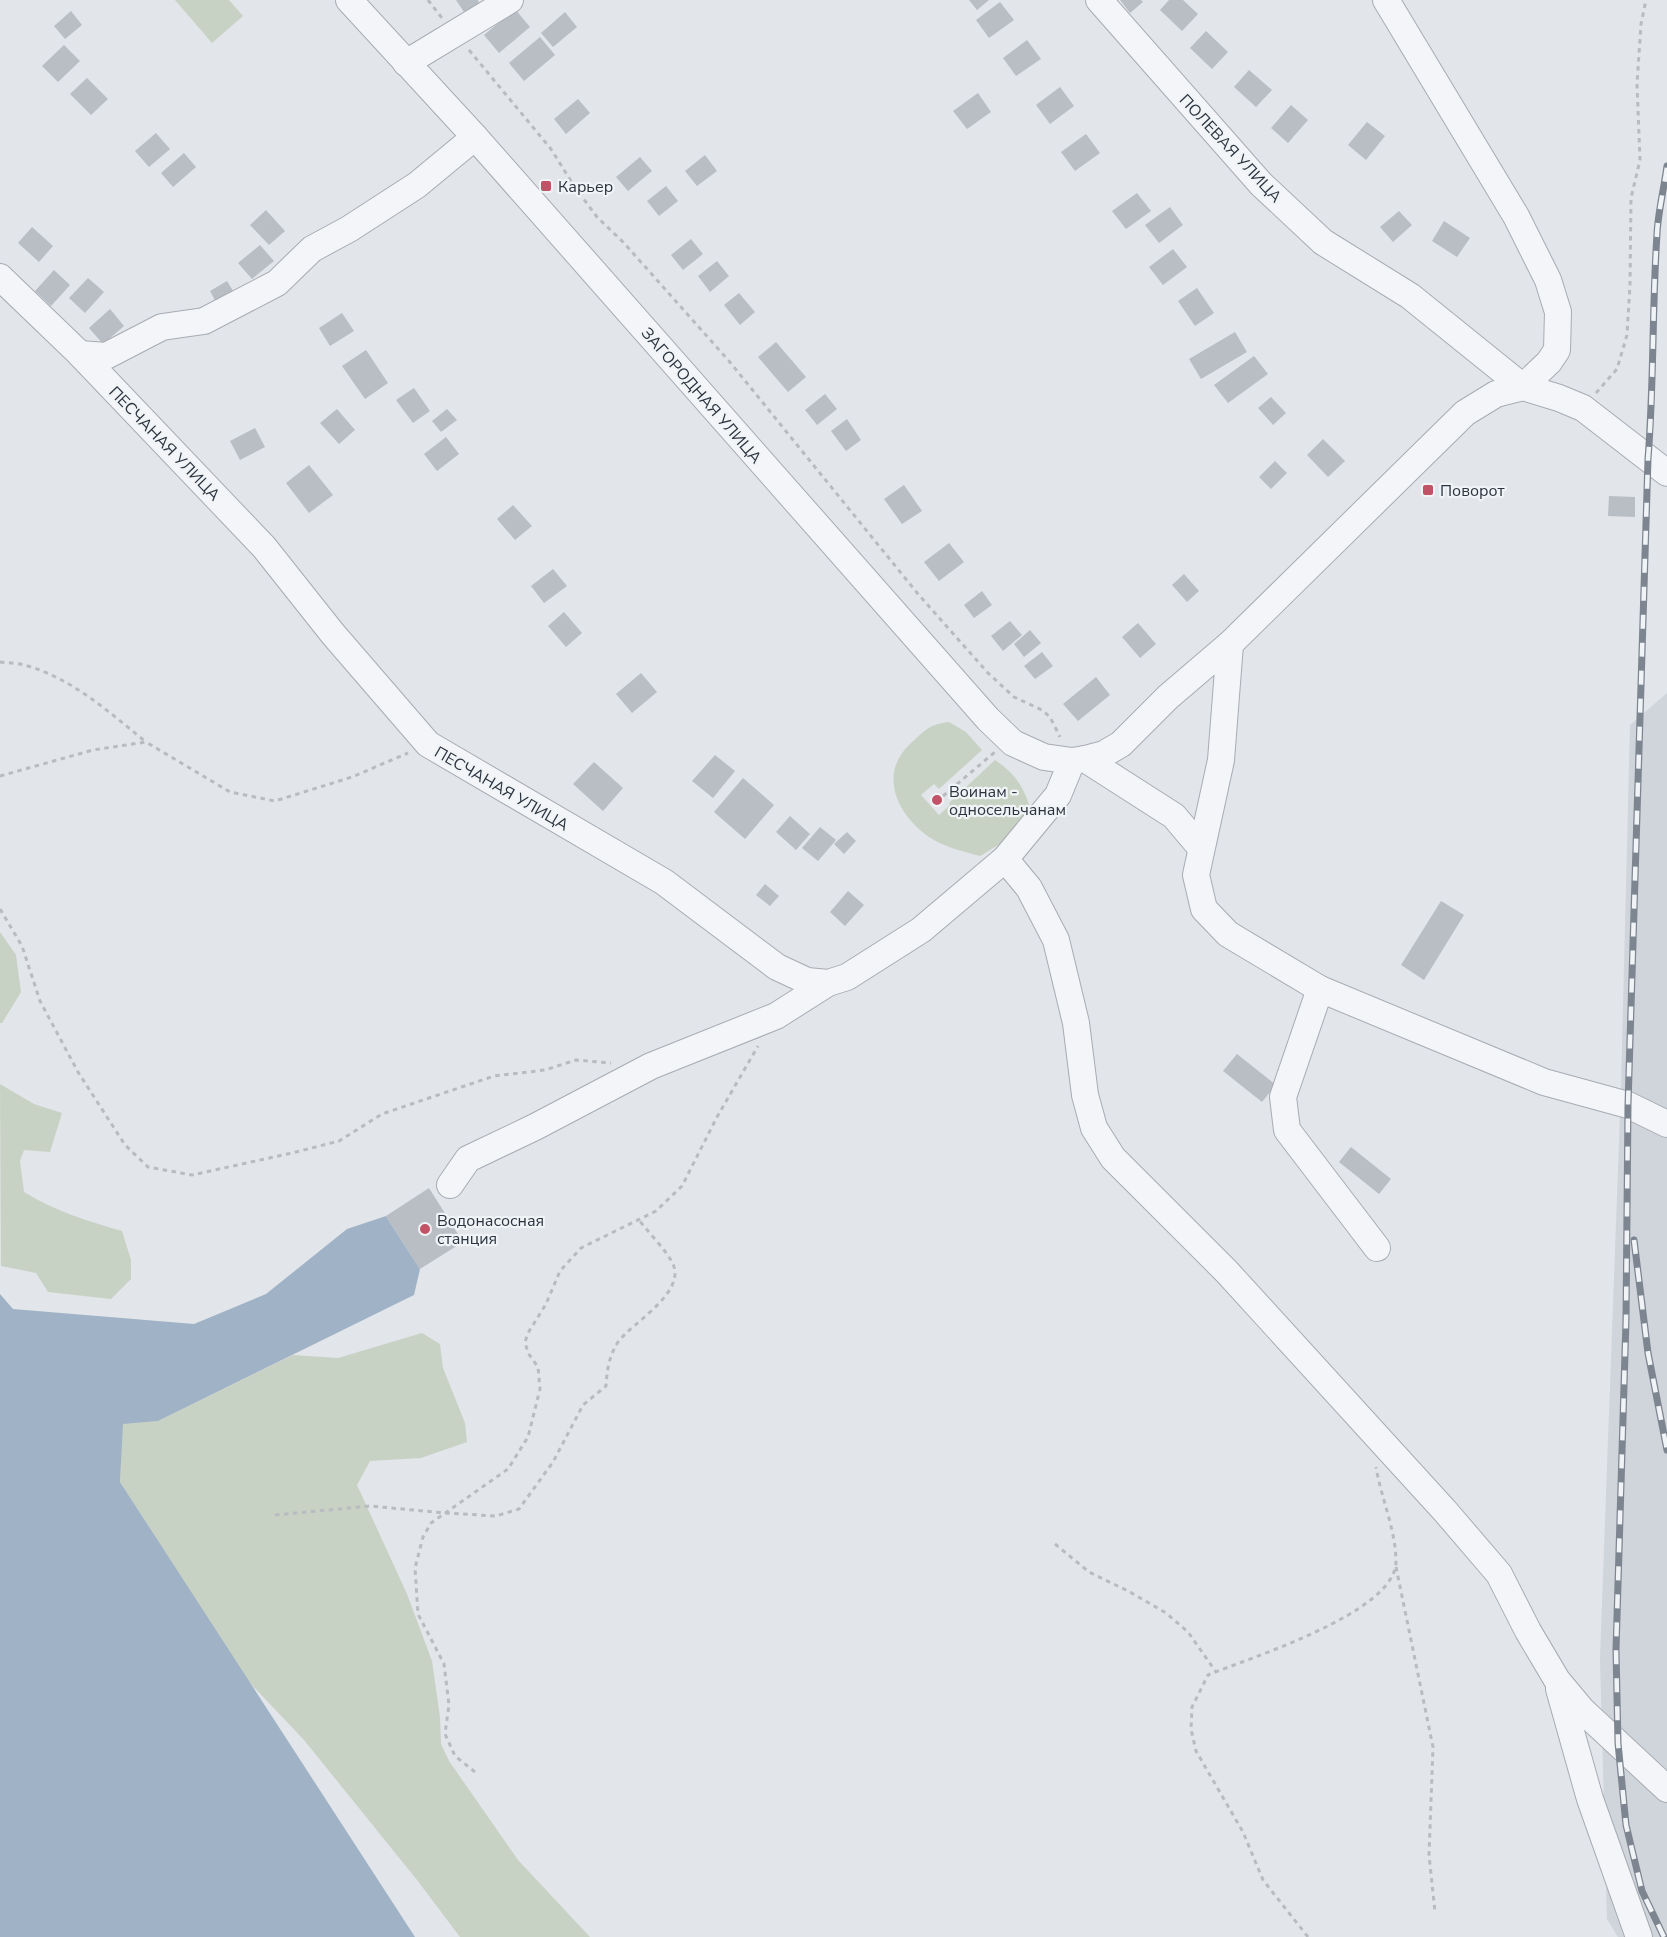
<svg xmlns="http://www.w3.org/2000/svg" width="1667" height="1937" font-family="'Nunito Sans',sans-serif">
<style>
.built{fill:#d0d4db}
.green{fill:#c8d2c4}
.water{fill:#a0b3c6}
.building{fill:#b9bec5}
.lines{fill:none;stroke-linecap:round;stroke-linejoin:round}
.minor-casing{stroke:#a7acb3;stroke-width:28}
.path{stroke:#b8bbc0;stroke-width:3;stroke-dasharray:4.5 4.5;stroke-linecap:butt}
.minor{stroke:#f4f5f8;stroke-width:26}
.rail-casing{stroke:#7d8591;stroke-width:7}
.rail{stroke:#f1f4f6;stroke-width:4.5;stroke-dasharray:14;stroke-linecap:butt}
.poi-dot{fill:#c25265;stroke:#f1f4f6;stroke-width:2}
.labels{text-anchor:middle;stroke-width:4.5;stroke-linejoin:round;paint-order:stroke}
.street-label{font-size:16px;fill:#2b333f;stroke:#f1f4f6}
.poi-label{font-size:16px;fill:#2b333f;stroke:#f1f4f6;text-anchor:start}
</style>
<rect width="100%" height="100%" fill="#e2e5e9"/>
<path class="built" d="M1667,693V1937H1618L1607,1919L1600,1658L1621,1088L1630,725Z"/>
<g class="green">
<path d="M175,0H229L243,16L212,43Z"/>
<path d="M949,722L966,732L982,750L939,789L934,784L921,795L939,815L950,805L949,803L995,760C1013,772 1022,784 1029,804C1017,836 1008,839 980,856C962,851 944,847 929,837C897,815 878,774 910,744C926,730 927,725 949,722Z"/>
<path d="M0,932L16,955L21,992L2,1023H0Z"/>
<path d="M0,1084L34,1104L62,1113L50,1152L24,1150L20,1161L24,1192C55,1211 87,1221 122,1231L131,1260V1279L111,1299L48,1292L36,1273L1,1266Z"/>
<path d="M422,1333L440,1344L443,1368L465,1423L467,1442L421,1458L370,1461L357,1485L407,1594L432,1661L440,1717L441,1744L449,1761L518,1860L590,1937H460L417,1880L304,1740L248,1681L120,1482L122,1423L158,1421L293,1355L338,1358Z"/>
</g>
<path class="water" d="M386,1216L420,1269L414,1295L158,1421L123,1424L120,1482L415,1937H0V1294L13,1309L194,1324L266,1294L347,1229Z"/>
<g class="building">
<path d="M456,0H478L479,3L464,12Z"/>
<path d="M969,0H989L977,10Z"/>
<path d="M1120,0H1141L1143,2L1130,13Z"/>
<path d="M1169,0H1183L1198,14L1182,31L1160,10Z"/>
<path d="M1000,2L1014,20L989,38L976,20Z"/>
<path d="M515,9L530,27L499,53L484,35Z"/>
<path d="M71,11L82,25L65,39L54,26Z"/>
<path d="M565,12L577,27L553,47L541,33Z"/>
<path d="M1206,31L1228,52L1212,69L1190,48Z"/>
<path d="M540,37L555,55L524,81L509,63Z"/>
<path d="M1027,40L1041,59L1016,76L1003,58Z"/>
<path d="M64,45L80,61L58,82L42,66Z"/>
<path d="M1249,70L1272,90L1256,107L1234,87Z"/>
<path d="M87,78L108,99L91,115L70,94Z"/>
<path d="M1060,87L1074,106L1050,124L1036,105Z"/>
<path d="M978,93L991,112L967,129L953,111Z"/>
<path d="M578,99L590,113L566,134L554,119Z"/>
<path d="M1291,105L1308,120L1288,143L1271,128Z"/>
<path d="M1367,122L1385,136L1366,160L1348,145Z"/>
<path d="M156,133L170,149L149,167L135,151Z"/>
<path d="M1086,134L1100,153L1075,171L1061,152Z"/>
<path d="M184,153L196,167L173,187L161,173Z"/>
<path d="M705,155L717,171L697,186L685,171Z"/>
<path d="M640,157L652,171L628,191L616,177Z"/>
<path d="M666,186L678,201L659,216L647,201Z"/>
<path d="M1137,193L1151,211L1126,229L1112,211Z"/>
<path d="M1170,207L1183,225L1159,243L1145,225Z"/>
<path d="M266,210L285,231L269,245L250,225Z"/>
<path d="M1399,211L1412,225L1393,242L1380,227Z"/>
<path d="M1444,221L1470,238L1457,257L1432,241Z"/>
<path d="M32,227L53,246L39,262L18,243Z"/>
<path d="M691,239L703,254L683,270L671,255Z"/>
<path d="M260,245L274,261L252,279L238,263Z"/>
<path d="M1173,249L1187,267L1163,285L1149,267Z"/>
<path d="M717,261L729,276L710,292L698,276Z"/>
<path d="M54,270L70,285L51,306L35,291Z"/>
<path d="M88,278L104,292L85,313L69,298Z"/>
<path d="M227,281L235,294L217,304L210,291Z"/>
<path d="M1197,288L1214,313L1195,326L1178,301Z"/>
<path d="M739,293L755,312L740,325L724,305Z"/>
<path d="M110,309L124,326L103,344L89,328Z"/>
<path d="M342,313L354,331L330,346L319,328Z"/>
<path d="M1235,332L1247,352L1201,379L1189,359Z"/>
<path d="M776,342L806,377L788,392L758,357Z"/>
<path d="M366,350L388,383L365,399L342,366Z"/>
<path d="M1254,356L1268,374L1228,403L1214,385Z"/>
<path d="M414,388L430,411L413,423L396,400Z"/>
<path d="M825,394L837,409L817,425L805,410Z"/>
<path d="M1271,397L1286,413L1273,425L1258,408Z"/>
<path d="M337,409L355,430L339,444L320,423Z"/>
<path d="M447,409L457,420L441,432L432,421Z"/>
<path d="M847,419L861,440L846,451L831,431Z"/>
<path d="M255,428L265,447L240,460L230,441Z"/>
<path d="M446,437L459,454L437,471L424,454Z"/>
<path d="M1323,439L1345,461L1328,477L1307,455Z"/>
<path d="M1275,461L1287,473L1271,489L1259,477Z"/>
<path d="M309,465L333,495L309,513L286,483Z"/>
<path d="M904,485L922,511L902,524L884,499Z"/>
<path d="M1609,496L1635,497V517L1608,516Z"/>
<path d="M513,505L532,526L515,540L497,519Z"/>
<path d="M949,543L964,562L939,581L924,562Z"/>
<path d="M553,569L567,586L544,603L531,586Z"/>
<path d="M1184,574L1199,591L1187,602L1172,585Z"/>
<path d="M982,591L992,605L974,618L964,605Z"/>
<path d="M564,612L582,633L566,647L548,626Z"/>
<path d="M1010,621L1022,635L1003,651L991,636Z"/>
<path d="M1138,623L1156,644L1140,658L1122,637Z"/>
<path d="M1030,630L1041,643L1024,657L1014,644Z"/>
<path d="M1042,652L1053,666L1035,679L1024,666Z"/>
<path d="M641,673L657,692L632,713L616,694Z"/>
<path d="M1096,677L1110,695L1078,721L1063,704Z"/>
<path d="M715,755L735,771L713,798L692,781Z"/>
<path d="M594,762L623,788L603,811L573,784Z"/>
<path d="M743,778L774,805L745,839L714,812Z"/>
<path d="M790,816L810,834L796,850L776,832Z"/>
<path d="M820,827L836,840L818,861L802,848Z"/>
<path d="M847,832L856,841L844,854L834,844Z"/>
<path d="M765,884L779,896L770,906L756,895Z"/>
<path d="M848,891L864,905L845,926L830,912Z"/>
<path d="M1441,901L1464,915L1424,980L1401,965Z"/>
<path d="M1237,1054L1276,1085L1262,1102L1223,1071Z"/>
<path d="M1351,1147L1391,1179L1379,1194L1339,1162Z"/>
<path d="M429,1188L463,1242L420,1269L386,1216Z"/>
</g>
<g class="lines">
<defs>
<g id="minor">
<path d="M349,0L475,137L988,719L1013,743L1044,757L1072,761L1085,759L1104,754L1121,744L1168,697L1230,644L1465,413L1496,394L1523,387L1549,362L1557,350L1558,312L1548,280L1516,216L1386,0"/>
<path d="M1099,0L1261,184L1323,242L1410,296L1523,387L1559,398L1583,408L1667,473"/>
<path d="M406,63L510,0"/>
<path d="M0,277L80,354L264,547L333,634L428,744L664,882L777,967L807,981L828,983L847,977L921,930L1005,859L1058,795L1072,761"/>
<path d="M80,354L106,356L162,327L204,321L277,283L312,249L349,229L417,185L475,137"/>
<path d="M1230,644L1221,760L1196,875L1204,909L1228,934L1320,989L1544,1082L1628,1105L1667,1124"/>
<path d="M1085,759L1174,816L1201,848"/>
<path d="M1005,859L1029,888L1056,940L1076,1023L1085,1095L1094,1128L1113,1158L1227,1272L1445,1511L1499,1574L1528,1631L1557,1680L1582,1710L1667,1789"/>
<path d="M1320,989L1283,1097L1287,1130L1377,1248"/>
<path d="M450,1185L468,1159L535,1127L651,1066L776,1016L828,983"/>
<path d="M1559,1689L1590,1799L1639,1937"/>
</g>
</defs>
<use href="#minor" class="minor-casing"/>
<g class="path">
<path d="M428,0L442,18"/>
<path d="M469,50L551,149L574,186L597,217L624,243L729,361L918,594L988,673L1014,697L1042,710L1050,717L1060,737"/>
<path d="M1596,393L1617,369L1627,335L1630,285L1631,198L1640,160L1637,84L1641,24L1646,0"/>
<path d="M0,662C9,663 19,663 28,666C74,680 109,712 146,742"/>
<path d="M0,776L93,750L146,742L230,792L275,801L352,777L408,753"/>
<path d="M943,796L995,752"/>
<path d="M0,909L22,946L40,1001L78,1072L125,1145L148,1167L192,1175L292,1153L339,1141L382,1114L494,1076L545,1070L576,1060L611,1063"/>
<path d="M275,1515L370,1506L445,1513L496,1516L519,1509L553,1462L583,1405L606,1386C607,1370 609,1356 618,1342C632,1323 686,1293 673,1264C667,1251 648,1232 639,1220"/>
<path d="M1055,1544L1089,1572L1130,1592L1166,1613L1188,1632L1216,1672"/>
<path d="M1396,1567L1433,1747L1429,1855L1435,1912"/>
<path d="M475,1772L455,1756L445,1734L449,1705L444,1664L418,1614L415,1568L423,1537L431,1523L508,1469L528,1437L540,1389L538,1367L528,1353L525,1342L528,1333L546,1304L560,1271L581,1248L656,1211L682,1186L717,1117L758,1046"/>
<path d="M1308,1937L1263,1880L1243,1832L1196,1751L1191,1729L1192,1707L1208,1675C1249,1658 1395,1613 1396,1562C1396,1530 1381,1498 1376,1467"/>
</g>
<use href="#minor" class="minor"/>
<defs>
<g id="rail">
<path d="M1634,1240L1648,1353L1667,1450"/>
<path d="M1664,1937L1642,1891L1626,1825L1618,1743L1616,1650L1626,1320L1628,1105L1648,459C1654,384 1652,309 1657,234C1658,212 1664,189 1667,166"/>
</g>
</defs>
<use href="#rail" class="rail-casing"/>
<use href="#rail" class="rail"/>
</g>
<g class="poi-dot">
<rect x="540" y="180" width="12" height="12" rx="3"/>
<rect x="1422" y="484" width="12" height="12" rx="3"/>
<circle cx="937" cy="800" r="6"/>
<circle cx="425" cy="1229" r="6"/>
</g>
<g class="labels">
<g class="street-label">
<text transform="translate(1231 148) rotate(47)" y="6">ПОЛЕВАЯ УЛИЦА</text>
<text transform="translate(702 395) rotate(49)" y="6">ЗАГОРОДНАЯ УЛИЦА</text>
<text transform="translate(165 443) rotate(46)" y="6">ПЕСЧАНАЯ УЛИЦА</text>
<text transform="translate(502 788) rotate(30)" y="6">ПЕСЧАНАЯ УЛИЦА</text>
</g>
<g class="poi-label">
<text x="558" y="192">Карьер</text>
<text x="1440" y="496">Поворот</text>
<text x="949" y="797">Воинам -<tspan x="949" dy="18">односельчанам</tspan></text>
<text x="437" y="1226">Водонасосная<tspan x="437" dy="18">станция</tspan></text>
</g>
</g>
</svg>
